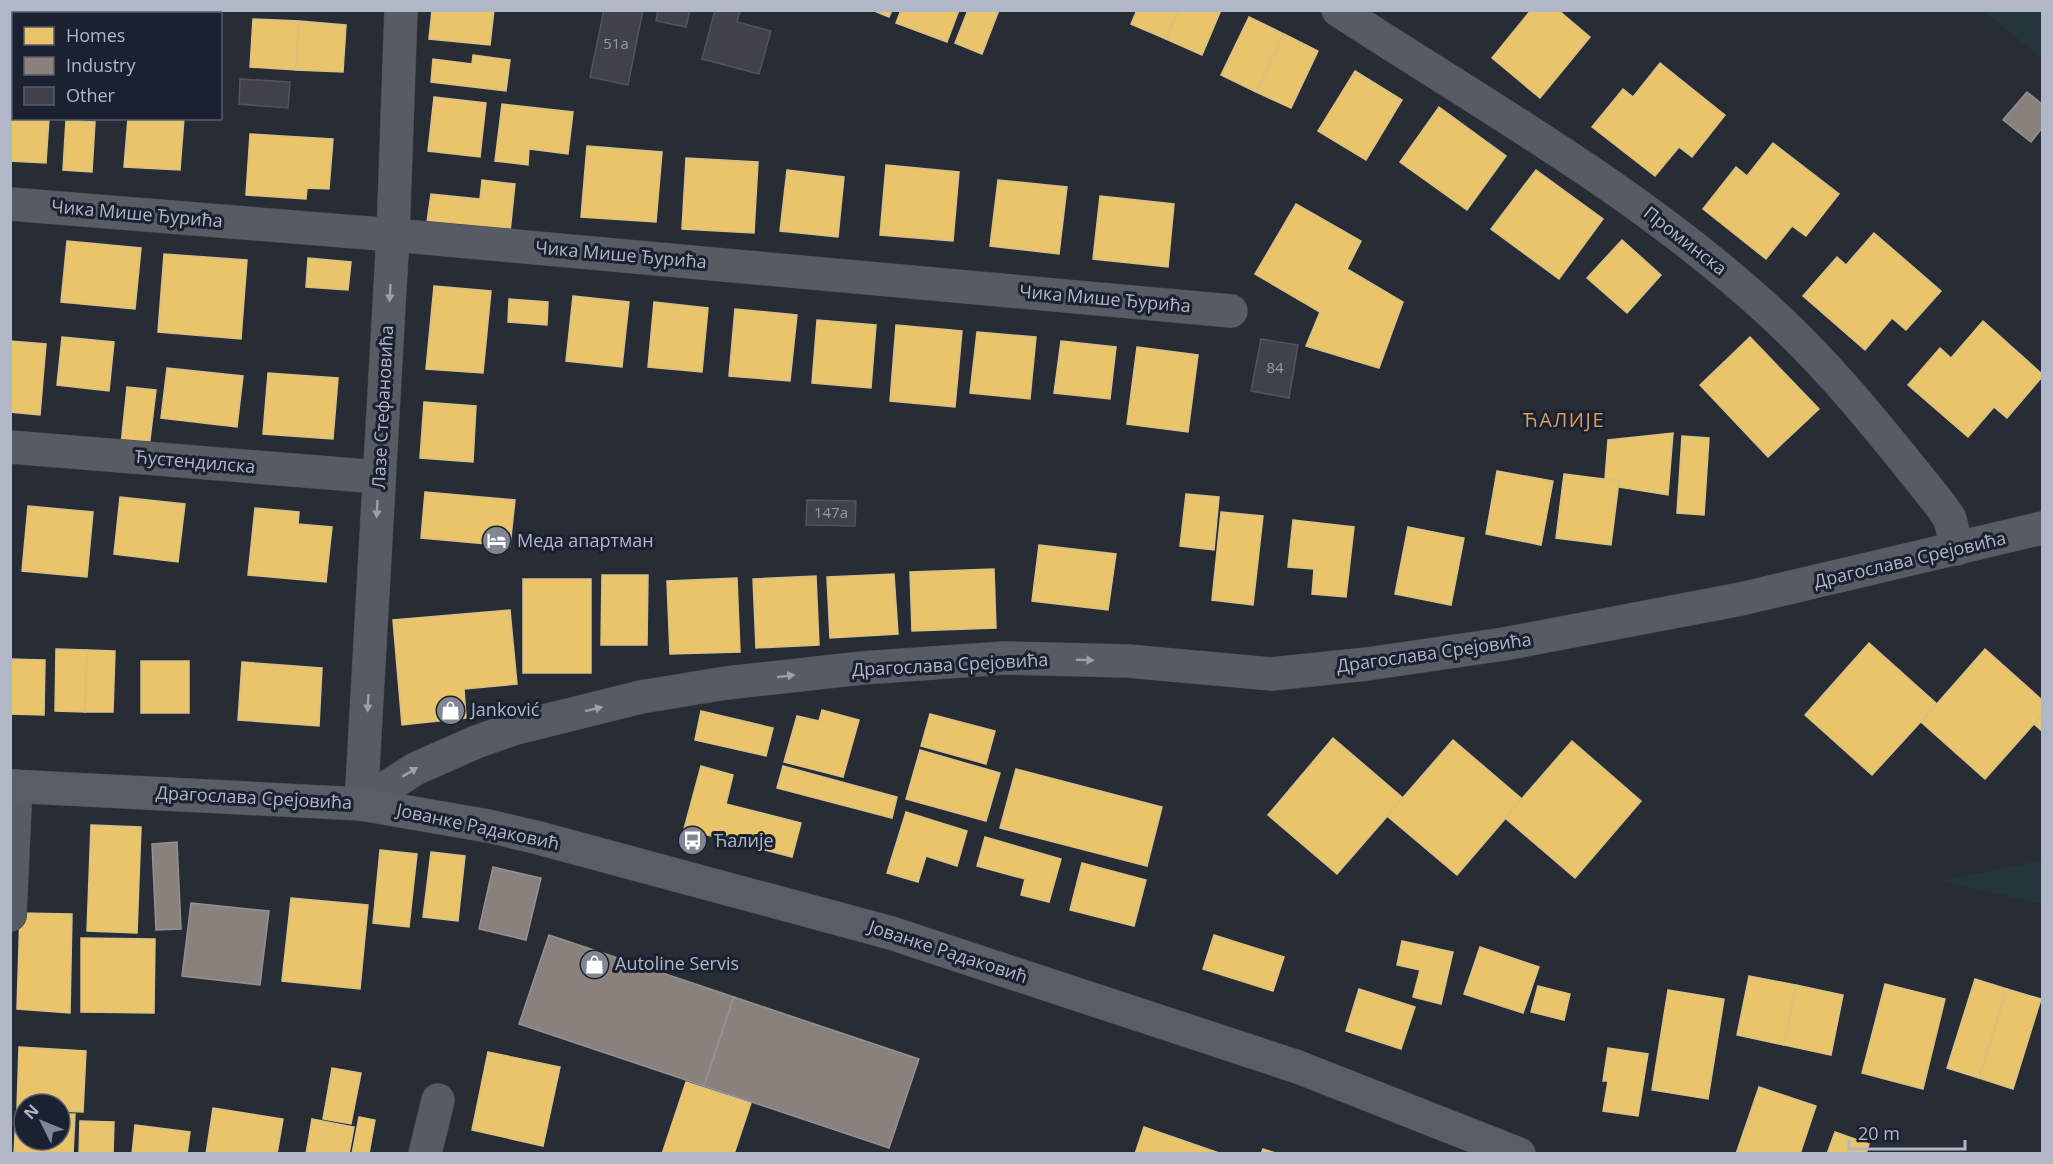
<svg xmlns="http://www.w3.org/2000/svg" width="2053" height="1164" font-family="'Open Sans',sans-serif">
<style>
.green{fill:#24363b}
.homes{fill:#e9c46a;stroke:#d8c086;stroke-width:1.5}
.industry{fill:#8a817c;stroke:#959192;stroke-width:1.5}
.building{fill:#3f424b;stroke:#4f545d;stroke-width:1.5}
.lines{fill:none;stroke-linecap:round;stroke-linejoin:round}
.minor-casing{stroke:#43474e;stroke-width:34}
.major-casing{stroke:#444952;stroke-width:34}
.minor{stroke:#575b63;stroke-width:33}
.major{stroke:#595d65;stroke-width:33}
.oneway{fill:#9aa0ae}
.labels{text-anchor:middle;stroke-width:6;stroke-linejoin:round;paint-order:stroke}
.number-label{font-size:15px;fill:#949aa8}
.street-label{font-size:18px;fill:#b0b7c7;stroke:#1a2130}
.poi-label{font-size:18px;fill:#b0b7c7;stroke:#1a2130;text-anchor:start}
.neighbourhood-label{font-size:20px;letter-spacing:1.5px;fill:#d89d5b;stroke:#1a2130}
</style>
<rect width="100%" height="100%" fill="#272c35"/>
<g class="green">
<path d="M1984,11H2042V59Z"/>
<path d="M2042,860V904L1942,881Z"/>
</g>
<g class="homes">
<path d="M10,10H65V14H14V52H10Z"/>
<rect x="121" y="10" width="47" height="4"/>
<path d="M168,10H180L216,12L168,14Z"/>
<path d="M432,10H494L490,45L429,39Z"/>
<path d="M872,10H892L889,17Z"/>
<path d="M901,10H959L947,42L896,23Z"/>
<path d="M968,10H999L982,54L955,43Z"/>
<path d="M1137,10H1179L1166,39L1131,24Z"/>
<path d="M1179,10H1221L1202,55L1166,39Z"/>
<path d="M1531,10H1558L1590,37L1540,98L1492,58Z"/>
<path d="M1249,17L1284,34L1256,92L1221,75Z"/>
<path d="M253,19L299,21L296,70L250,67Z"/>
<path d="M299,21L346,25L343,72L296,70Z"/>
<path d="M1284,34L1318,51L1291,108L1256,92Z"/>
<path d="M473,55L510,60L506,91L431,82L433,59L472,64Z"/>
<path d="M1660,63L1725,115L1692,157L1679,147L1655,176L1592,127L1623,89L1633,97Z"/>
<path d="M1355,71L1402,100L1366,160L1318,131Z"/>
<path d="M434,97L486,103L480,157L428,151Z"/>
<path d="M10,104H14V118H49L46,163L10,161Z"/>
<path d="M502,104L573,112L568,154L529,149L528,165L495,161Z"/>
<path d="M1439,107L1506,156L1467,210L1400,162Z"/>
<path d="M128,118H184L180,170L124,167Z"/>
<path d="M66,120L95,122L92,172L63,170Z"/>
<path d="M250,134L333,139L329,189L307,188L306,199L246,195Z"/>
<path d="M1773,143L1839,194L1806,236L1792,226L1766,259L1703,209L1736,167L1747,176Z"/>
<path d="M587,146L662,152L656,222L581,217Z"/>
<path d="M686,158L758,162L754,233L682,229Z"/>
<path d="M886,165L959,172L953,241L880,235Z"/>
<path d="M787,170L844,177L838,237L780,231Z"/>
<path d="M1536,170L1603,219L1559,279L1491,229Z"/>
<path d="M482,180L515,184L510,232L427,222L431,194L480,199Z"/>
<path d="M998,180L1067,187L1059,254L990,246Z"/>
<path d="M1100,196L1174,204L1168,267L1093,259Z"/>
<path d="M1296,204L1361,241L1347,269L1403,302L1379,368L1306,346L1320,312L1255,274Z"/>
<path d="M1874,233L1941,291L1906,330L1892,318L1865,350L1803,296L1837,257L1846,265Z"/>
<path d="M1622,240L1661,275L1627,313L1587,278Z"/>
<path d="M67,241L141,248L135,309L61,302Z"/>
<path d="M164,254L247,260L241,339L158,332Z"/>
<path d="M308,258L351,262L348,290L306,287Z"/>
<path d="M434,286L491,291L483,373L426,369Z"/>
<path d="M573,296L629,302L622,367L566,361Z"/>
<path d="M509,299L548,302L547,325L508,322Z"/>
<path d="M654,302L708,308L702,372L648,367Z"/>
<path d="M735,309L797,315L790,381L729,376Z"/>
<path d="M817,320L876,325L871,388L812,383Z"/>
<path d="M1983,321L2042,374V377L2007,418L1994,407L1968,437L1908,385L1940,348L1951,358Z"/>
<path d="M896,325L962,331L955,407L890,401Z"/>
<path d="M977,332L1036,337L1030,399L970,393Z"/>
<path d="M62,337L114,342L109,391L57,385Z"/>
<path d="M1750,337L1819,409L1768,457L1700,385Z"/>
<path d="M10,341L46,344L40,415L10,412Z"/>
<path d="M1061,341L1116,347L1110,399L1054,393Z"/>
<path d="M1137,347L1198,355L1188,432L1127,424Z"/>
<path d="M167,368L243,376L237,427L161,418Z"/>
<path d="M268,373L338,378L333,439L263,434Z"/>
<path d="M127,387L156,390L149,448L121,445Z"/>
<path d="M424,402L476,406L473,462L420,458Z"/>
<path d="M1673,433L1668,495L1618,487L1619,481L1605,479L1608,440Z"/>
<path d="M1682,436L1709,438L1704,515L1677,513Z"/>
<path d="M1497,471L1553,481L1541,545L1486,534Z"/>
<path d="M1564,474L1619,481L1611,545L1556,538Z"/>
<path d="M425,492L515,500L510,546L421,538Z"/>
<path d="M1186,494L1219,497L1214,550L1180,546Z"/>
<path d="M120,497L185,504L178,562L114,554Z"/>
<path d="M28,506L93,512L87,577L22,571Z"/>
<path d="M255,508L299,512L298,524L332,527L326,582L248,575Z"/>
<path d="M1221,512L1263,516L1253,605L1212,600Z"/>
<path d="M1293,520L1354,527L1346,597L1312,594L1314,569L1288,567Z"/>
<path d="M1408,527L1464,538L1451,605L1395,594Z"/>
<path d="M1039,545L1116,554L1108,610L1032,601Z"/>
<path d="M994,569L996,628L912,631L910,572Z"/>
<path d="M894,574L898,634L830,638L827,577Z"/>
<path d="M602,575H648L647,645H601Z"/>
<path d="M816,576L819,645L756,648L753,579Z"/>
<path d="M737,578L740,652L670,654L667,581Z"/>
<rect x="523" y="579" width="68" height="94"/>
<path d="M510,610L517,684L464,689L466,718L402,725L393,620Z"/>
<path d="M1869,643L1937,704L1872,775L1805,715Z"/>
<path d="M56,649L87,650L85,712L55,711Z"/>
<path d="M1985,649L2042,700V715L1985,779L1921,722Z"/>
<path d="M87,650L115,651L113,712H85Z"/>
<path d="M10,659L45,660L44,715L10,714Z"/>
<rect x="141" y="661" width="48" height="52"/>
<path d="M242,662L322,668L319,726L238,720Z"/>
<path d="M822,710L859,720L843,777L784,762L797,716L819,721Z"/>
<path d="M701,711L773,728L766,756L695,740Z"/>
<path d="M930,714L995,731L986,764L921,746Z"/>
<path d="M2042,715V731L2034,724Z"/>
<path d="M1333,738L1403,798L1337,874L1268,815Z"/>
<path d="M1453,740L1522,799L1457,875L1387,816Z"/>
<path d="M1572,741L1641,801L1575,878L1505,818Z"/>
<path d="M920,750L1000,773L986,821L906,799Z"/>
<path d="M701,766L733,775L726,804L801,823L792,857L684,829Z"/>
<path d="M783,766L897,797L892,818L777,788Z"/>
<path d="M1016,769L1162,807L1147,866L1000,828Z"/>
<path d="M906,812L967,831L957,866L926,856L918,882L887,873Z"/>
<path d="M91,825L141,827L137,933L87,931Z"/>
<path d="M985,837L1061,859L1049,902L1021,895L1025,879L977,866Z"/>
<path d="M380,850L417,854L409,927L373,923Z"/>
<path d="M431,852L465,856L458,921L423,917Z"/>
<path d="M1082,863L1146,880L1134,926L1070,910Z"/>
<path d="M291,898L368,905L360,989L282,981Z"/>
<path d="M20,913L72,914L70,1013L17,1009Z"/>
<path d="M1214,935L1284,957L1273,991L1203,969Z"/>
<path d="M81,938L155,939L154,1013L81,1012Z"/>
<path d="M1402,941L1453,952L1441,1004L1413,997L1420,970L1397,965Z"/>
<path d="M1480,947L1539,967L1523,1013L1464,994Z"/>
<path d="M1749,976L1796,985L1784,1045L1737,1035Z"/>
<path d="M1975,979L2007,989L1979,1078L1947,1068Z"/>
<path d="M1885,984L1945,999L1923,1089L1862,1073Z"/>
<path d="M1796,985L1843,995L1831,1055L1784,1045Z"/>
<path d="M1538,986L1570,994L1564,1020L1531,1012Z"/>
<path d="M1359,989L1415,1007L1401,1049L1346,1031Z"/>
<path d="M2007,989L2041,999L2013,1089L1979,1078Z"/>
<path d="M1668,990L1724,999L1708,1099L1652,1090Z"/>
<path d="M19,1047L86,1051L83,1112L60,1111V1104H24V1109H17Z"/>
<path d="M1608,1048L1648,1054L1638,1116L1603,1111L1608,1081H1603Z"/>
<path d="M488,1052L560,1067L543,1146L472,1130Z"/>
<path d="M332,1068L361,1073L351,1124L323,1119Z"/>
<path d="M686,1082L751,1103L734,1154H662Z"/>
<path d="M1759,1087L1816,1106L1800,1154H1736Z"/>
<path d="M213,1108L283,1119L277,1154H206Z"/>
<path d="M16,1113H24V1140H60V1114H75L73,1154H14Z"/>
<path d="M359,1117L375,1120L369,1153L373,1154H352Z"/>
<path d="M312,1119L354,1127L349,1154H306Z"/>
<path d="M80,1121L114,1122L113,1154H79Z"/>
<path d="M135,1125L190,1132L187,1154H132Z"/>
<path d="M1144,1127L1222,1154H1135Z"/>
<path d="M1835,1132L1869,1144L1866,1154H1827Z"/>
<path d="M1263,1149L1279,1154H1261Z"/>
</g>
<g class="industry">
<path d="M2027,92L2042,104V128L2031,142L2003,120Z"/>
<path d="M177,842L181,929L156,930L152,844Z"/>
<path d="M493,867L541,878L526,940L479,929Z"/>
<path d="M191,903L269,911L260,985L182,976Z"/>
<path d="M549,935L734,997L704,1086L519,1024Z"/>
<path d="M734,997L919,1059L889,1148L704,1086Z"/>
</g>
<g class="building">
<path d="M604,10H643L628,85L590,77Z"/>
<path d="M658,10H690L686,27L656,21Z"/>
<path d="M715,10H740L737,22L771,31L759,74L702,59Z"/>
<path d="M240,79L290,82L288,108L239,104Z"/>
<path d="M1261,339L1298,345L1289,398L1251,391Z"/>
<path d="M807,500L856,501L855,526L806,525Z"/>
</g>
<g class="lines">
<defs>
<g id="minor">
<path d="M1338,10C1485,106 1638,191 1768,310C1833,369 1887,438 1942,507L1950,519L1957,549"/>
<path d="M10,204L393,235L1231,311"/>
<path d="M10,447L379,477"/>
<path d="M361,804L415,769L476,742L516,728L641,697L726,683L862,668L1004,658L1128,661L1272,674L1367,664L1504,644L1741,599L2042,528"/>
<path d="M361,804L393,235L401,10"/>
<path d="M10,915L16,786"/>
<path d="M425,1154L438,1100"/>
</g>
<path id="major" d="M10,786L361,804L488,826L535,837L891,933L1298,1067L1519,1154"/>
</defs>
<use href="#minor" class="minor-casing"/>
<use href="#major" class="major-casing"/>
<use href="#minor" class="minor"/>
<use href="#major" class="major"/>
</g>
<defs><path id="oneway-solid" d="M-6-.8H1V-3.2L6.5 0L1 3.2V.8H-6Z" transform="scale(1.5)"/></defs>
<g class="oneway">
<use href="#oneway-solid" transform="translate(390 293) rotate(93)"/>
<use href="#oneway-solid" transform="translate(377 509) rotate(93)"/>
<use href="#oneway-solid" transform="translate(1085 660) rotate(1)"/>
<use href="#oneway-solid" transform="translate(786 676) rotate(-7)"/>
<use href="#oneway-solid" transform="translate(368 703) rotate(93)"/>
<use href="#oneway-solid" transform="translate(594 709) rotate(-14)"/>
<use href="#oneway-solid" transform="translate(410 772) rotate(-31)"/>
</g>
<defs>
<symbol id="hotel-disc" viewBox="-11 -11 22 22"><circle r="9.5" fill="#808694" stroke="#1a2130"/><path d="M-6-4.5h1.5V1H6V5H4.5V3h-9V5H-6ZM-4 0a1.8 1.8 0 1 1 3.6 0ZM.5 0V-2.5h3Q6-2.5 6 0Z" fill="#fff"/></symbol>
<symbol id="shop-disc" viewBox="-11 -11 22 22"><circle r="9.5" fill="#808694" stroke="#1a2130"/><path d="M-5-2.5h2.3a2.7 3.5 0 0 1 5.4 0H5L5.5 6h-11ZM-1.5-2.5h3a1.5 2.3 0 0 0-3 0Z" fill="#fff"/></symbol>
<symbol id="bus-disc" viewBox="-11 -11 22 22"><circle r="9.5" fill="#808694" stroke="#1a2130"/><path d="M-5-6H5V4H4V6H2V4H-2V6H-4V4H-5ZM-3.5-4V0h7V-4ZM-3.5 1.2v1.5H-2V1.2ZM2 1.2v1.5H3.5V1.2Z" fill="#fff"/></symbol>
</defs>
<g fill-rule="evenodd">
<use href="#hotel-disc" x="480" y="524" width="33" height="33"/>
<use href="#shop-disc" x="434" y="694" width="33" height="33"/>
<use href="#bus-disc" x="676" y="824" width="33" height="33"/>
<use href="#shop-disc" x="578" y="948" width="33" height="33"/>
</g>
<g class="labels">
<g class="number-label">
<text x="616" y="49">51a</text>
<text x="1275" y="373">84</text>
<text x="831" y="518">147a</text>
</g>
<g class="street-label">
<text transform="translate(137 214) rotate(5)" y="6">Чика Мише Ђурића</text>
<text transform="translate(1685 241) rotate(38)" y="6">Проминска</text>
<text transform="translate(621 255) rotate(5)" y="6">Чика Мише Ђурића</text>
<text transform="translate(1105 299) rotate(5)" y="6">Чика Мише Ђурића</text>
<text transform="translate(383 407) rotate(-87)" y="6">Лазе Стефановића</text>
<text transform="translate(195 462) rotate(5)" y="6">Ћустендилска</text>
<text transform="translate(1910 560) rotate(-13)" y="6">Драгослава Срејовића</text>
<text transform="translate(1434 653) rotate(-8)" y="6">Драгослава Срејовића</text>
<text transform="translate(950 665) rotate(-3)" y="6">Драгослава Срејовића</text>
<text transform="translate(254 798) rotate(3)" y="6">Драгослава Срејовића</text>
<text transform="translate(478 827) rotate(12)" y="6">Јованке Радаковић</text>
<text transform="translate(948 952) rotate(18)" y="6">Јованке Радаковић</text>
</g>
<g class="poi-label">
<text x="517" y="547">Меда апартман</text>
<text x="471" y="716">Janković</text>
<text x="714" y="847">Ћалије</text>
<text x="615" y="970">Autoline Servis</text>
</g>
<g class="neighbourhood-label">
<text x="1564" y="427">ЋАЛИЈЕ</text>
</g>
</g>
<rect width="2053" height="1164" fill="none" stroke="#b0b7c7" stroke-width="24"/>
<rect x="12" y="12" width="210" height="108" fill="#1a2130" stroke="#565d6c" stroke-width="1.5"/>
<rect x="24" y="27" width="30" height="18" fill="#e9c46a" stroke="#565d6c" stroke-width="1.5"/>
<text x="66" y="42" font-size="18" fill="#b0b7c7">Homes</text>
<rect x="24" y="57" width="30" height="18" fill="#8a817c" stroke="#565d6c" stroke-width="1.5"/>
<text x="66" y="72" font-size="18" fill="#b0b7c7">Industry</text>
<rect x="24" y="87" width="30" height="18" fill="#3f424b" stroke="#565d6c" stroke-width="1.5"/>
<text x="66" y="102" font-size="18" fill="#b0b7c7">Other</text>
<g transform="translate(42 1122) rotate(313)"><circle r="28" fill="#1a2130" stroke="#565d6c" stroke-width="1.5"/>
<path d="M0-4.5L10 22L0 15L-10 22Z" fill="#808694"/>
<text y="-9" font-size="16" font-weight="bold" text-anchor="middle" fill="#b0b7c7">N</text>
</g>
<path d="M1849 1140v9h116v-9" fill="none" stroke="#b0b7c7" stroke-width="3"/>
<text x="1858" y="1140" font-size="18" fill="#b0b7c7" stroke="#1a2130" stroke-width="4.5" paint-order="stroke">20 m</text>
</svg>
